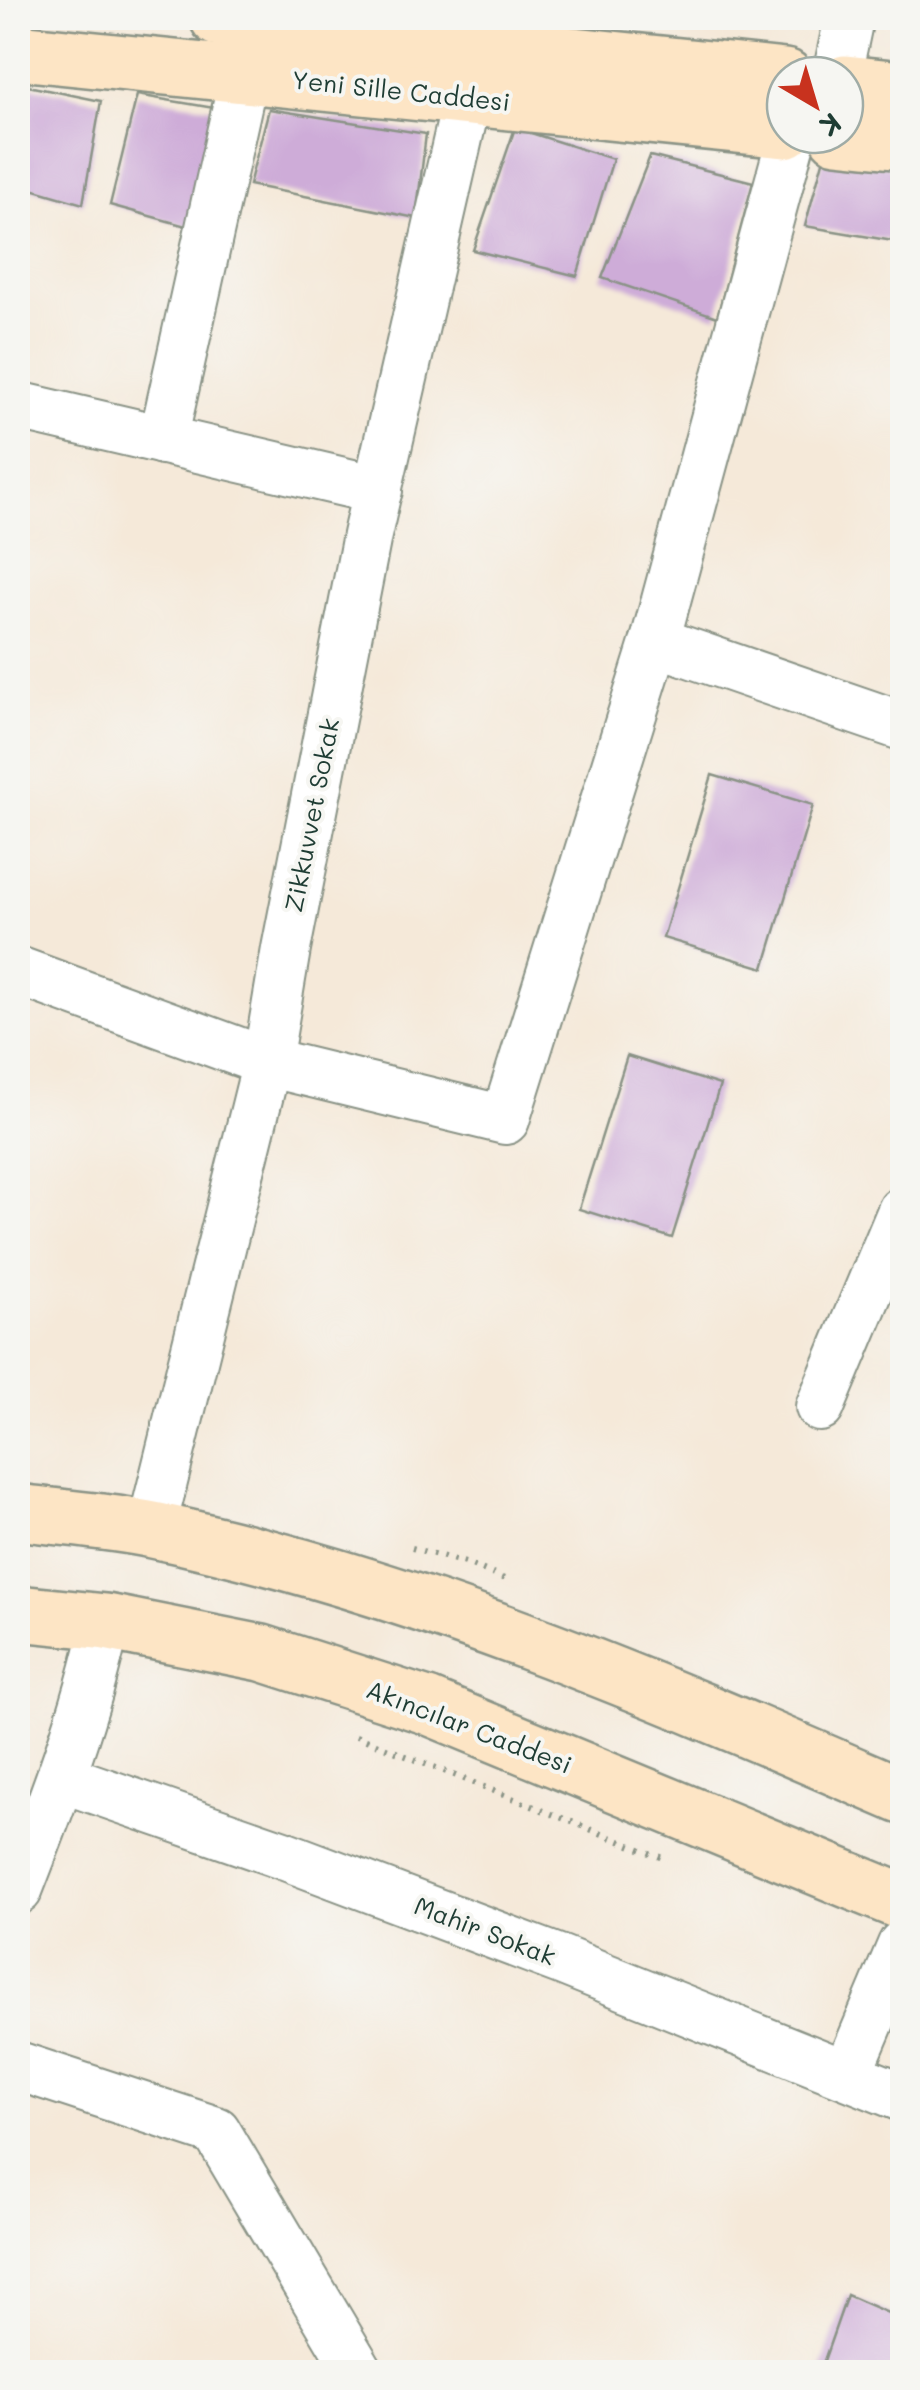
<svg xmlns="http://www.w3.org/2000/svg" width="920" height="2390" font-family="Mali,sans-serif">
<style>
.building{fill:#ceacd8}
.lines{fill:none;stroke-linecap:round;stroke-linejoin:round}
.minor-casing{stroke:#8a9386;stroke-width:52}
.secondary-casing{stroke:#8a9386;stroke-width:60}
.path{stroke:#8a9386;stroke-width:6;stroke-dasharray:2.5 8;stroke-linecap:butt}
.minor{stroke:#fff;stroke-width:48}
.secondary{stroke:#fde5c5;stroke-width:55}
.labels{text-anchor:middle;stroke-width:8;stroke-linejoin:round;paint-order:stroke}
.street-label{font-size:25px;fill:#1f3d34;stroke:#f6f6f2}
</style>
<rect width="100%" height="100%" fill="#f6f6f2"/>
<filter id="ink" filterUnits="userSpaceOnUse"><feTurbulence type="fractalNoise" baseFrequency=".01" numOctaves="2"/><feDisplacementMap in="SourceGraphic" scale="20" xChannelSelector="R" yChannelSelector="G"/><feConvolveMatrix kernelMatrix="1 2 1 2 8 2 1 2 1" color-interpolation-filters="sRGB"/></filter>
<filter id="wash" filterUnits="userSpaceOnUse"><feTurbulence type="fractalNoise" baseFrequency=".0048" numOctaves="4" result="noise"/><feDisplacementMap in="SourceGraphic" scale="40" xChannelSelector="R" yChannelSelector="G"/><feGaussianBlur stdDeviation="2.25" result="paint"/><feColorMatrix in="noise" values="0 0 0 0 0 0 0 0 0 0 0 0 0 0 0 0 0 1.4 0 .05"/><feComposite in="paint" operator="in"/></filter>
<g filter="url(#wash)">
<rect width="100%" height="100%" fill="#f5e9d9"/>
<g id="blocks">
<g class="building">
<path d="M777,18H831L828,28Z"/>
<path d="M18,84L101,101L83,204L18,185Z"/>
<path d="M137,95L214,108L193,228L110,205Z"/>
<path d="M269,109L426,134L416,218L249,185Z"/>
<path d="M515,128L613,159L577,276L473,250Z"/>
<path d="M826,150L902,170V226L899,242L805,226Z"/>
<path d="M650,156L753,182L717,317L602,278Z"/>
<path d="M712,775L813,805L764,968L663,938Z"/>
<path d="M627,1056L720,1085L672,1238L579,1209Z"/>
<path d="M847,2295L902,2319V2372H820Z"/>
</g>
</g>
</g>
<g filter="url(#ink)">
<use href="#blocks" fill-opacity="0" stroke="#8a9386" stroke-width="2.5"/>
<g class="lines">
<defs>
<g id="minor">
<path d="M837,75L849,18"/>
<path d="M18,406L378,490"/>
<path d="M163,440L244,75"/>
<path d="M655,641L902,726"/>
<path d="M18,971L267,1062L505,1120L655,641L792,135"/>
<path d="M820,1407L902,1211"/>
<path d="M151,1530L267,1062L286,949L367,535L467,99"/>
<path d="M62,1778L283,1855L561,1960L902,2097"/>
<path d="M18,1890C52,1803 86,1715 106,1622"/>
<path d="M18,2066L216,2131L359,2372"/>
<path d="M848,2073L902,1945"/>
</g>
<g id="secondary">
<path d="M218,18L785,77"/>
<path d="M18,52L785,130"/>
<path d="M845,83L902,89"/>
<path d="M837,135L902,142"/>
<path d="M18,1512C62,1518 109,1521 153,1530C413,1584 659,1691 902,1796"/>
<path d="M18,1613L106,1622L262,1653L427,1706L902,1902"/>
</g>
</defs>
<use href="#minor" class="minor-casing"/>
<use href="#secondary" class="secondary-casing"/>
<g class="path">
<path d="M412,1548L469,1564L509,1581"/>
<path d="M356,1736L665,1859"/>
</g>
<use href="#minor" class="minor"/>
<use href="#secondary" class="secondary"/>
</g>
</g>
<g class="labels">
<g class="street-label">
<text transform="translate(401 91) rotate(6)" y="9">Yeni Sille Caddesi</text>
<text transform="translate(312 815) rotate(-79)" y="9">Zikkuvvet Sokak</text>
<text transform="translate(469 1727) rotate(21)" y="9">Akıncılar Caddesi</text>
<text transform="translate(485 1931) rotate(21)" y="9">Mahir Sokak</text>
</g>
</g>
<rect width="920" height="2390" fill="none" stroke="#f6f6f2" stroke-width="60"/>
<g transform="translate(815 105) rotate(142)"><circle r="48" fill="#f6f6f2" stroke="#a0aca6" stroke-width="2.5"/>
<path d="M0-8L18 38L0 25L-18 38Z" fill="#c8321e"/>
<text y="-15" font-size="28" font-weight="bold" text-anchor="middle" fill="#1f3d34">K</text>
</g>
</svg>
